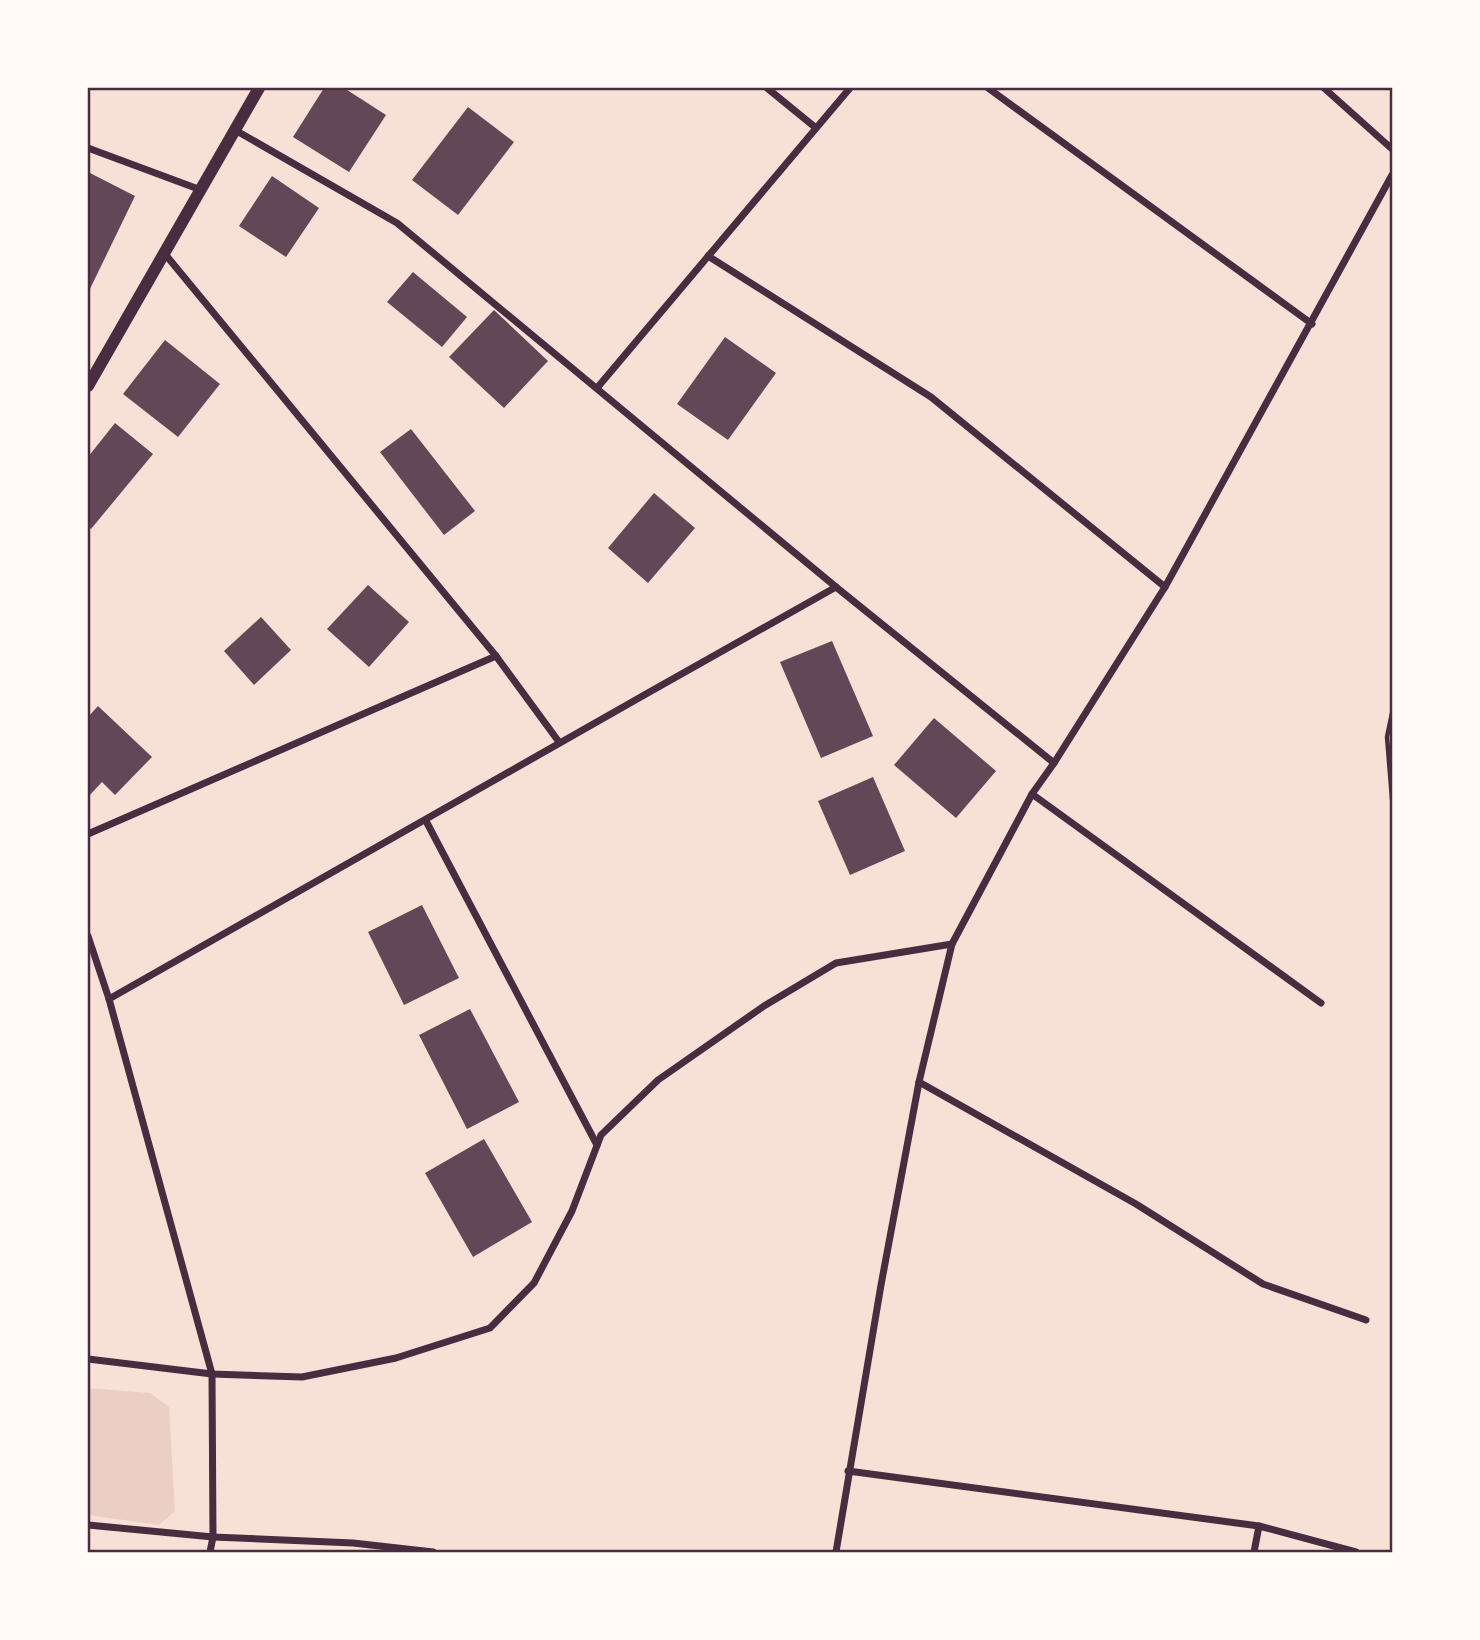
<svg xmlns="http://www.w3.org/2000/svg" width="1480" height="1640" font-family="Signika,sans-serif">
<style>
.green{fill:#ebcfc5}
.building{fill:#644757}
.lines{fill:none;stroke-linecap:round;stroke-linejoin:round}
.path{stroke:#4a2c40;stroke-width:4.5}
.minor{stroke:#4a2c40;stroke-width:7}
.tertiary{stroke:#4a2c40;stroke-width:12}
.neatline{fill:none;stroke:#4a2c40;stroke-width:2.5}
</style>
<rect width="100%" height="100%" fill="#f7e1d7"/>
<path class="green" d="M88,1388L150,1393L169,1407L175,1511L159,1525L88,1515Z"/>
<g class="building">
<path d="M324,88H344L386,115L349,172L293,137Z"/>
<path d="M468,107L514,142L458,215L412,180Z"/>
<path d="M88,172L135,196L88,293Z"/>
<path d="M272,176L319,208L286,257L239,226Z"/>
<path d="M413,272L467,317L442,347L387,302Z"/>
<path d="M494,310L548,361L504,408L449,357Z"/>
<path d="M725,337L776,373L728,440L677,404Z"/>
<path d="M165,340L220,384L178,437L123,394Z"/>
<path d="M115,423L153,454L91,529L88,526V457Z"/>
<path d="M411,429L475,511L444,535L380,452Z"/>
<path d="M654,493L695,528L648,583L608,548Z"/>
<path d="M368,585L409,622L369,667L327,629Z"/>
<path d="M261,617L291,650L254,685L224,651Z"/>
<path d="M832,641L873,736L821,758L780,662Z"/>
<path d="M98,706L152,757L115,795L102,782L88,797V717Z"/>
<path d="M934,718L996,771L956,818L894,765Z"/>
<path d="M873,777L905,851L850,875L818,801Z"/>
<path d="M422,905L459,978L404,1005L368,932Z"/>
<path d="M470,1009L519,1102L467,1129L419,1035Z"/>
<path d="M484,1139L532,1222L473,1257L425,1173Z"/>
</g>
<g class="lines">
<path class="path" d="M1392,713L1387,737L1392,799"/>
<g class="minor">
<path d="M767,88L816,128"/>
<path d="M988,88L1312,324"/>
<path d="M1324,88L1392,149"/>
<path d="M235,130L397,223L836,587L1054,763"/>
<path d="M88,148L201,190"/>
<path d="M165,254L496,656L559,742"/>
<path d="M708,256L931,397L1165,587"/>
<path d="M597,388L850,88"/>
<path d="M1032,794L1321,1003"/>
<path d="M426,821L597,1145"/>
<path d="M88,834L496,656"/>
<path d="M88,936L109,999L212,1374L213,1537L210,1552"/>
<path d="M109,999C352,862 593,723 836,587"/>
<path d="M919,1082L1136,1204L1263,1284L1366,1320"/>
<path d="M88,1359L212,1374L302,1377L396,1358L490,1328L534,1283L572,1211L601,1135L658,1080L764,1006L836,963L952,944"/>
<path d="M848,1471L1259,1526L1356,1552"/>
<path d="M88,1525L213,1537L353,1543L433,1552"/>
<path d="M836,1552L881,1285L919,1082L952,944L1032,794L1054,763L1165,587L1392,175"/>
<path d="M1254,1552L1259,1526"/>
</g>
<path class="tertiary" d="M88,386L259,88"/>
</g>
<rect width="1480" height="1640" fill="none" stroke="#fffaf5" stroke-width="178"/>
<rect x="89" y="89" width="1302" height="1462" class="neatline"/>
</svg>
